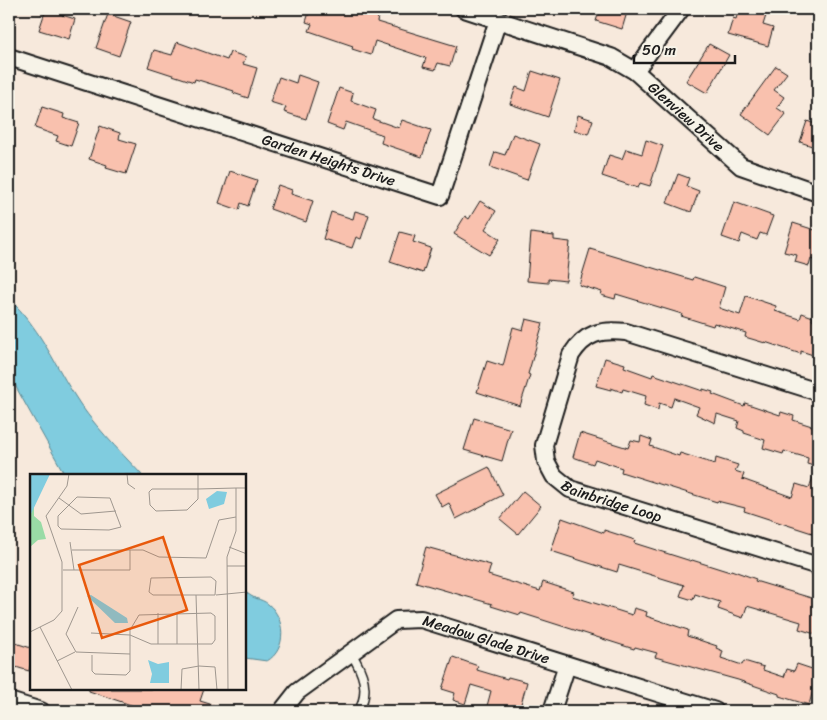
<svg xmlns="http://www.w3.org/2000/svg" width="827" height="720" font-family="Sriracha,sans-serif">
<style>
.water{fill:#80ccdf;stroke:#588691}
.building{fill:#f9c1ae;stroke:#1c1c1c}
.lines{fill:none;stroke-linecap:round;stroke-linejoin:round}
.service-casing{stroke:#1c1c1c;stroke-width:11}
.minor-casing{stroke:#1c1c1c;stroke-width:20}
.service{stroke:#f7f3e8;stroke-width:8}
.minor{stroke:#f7f3e8;stroke-width:16}
.labels{text-anchor:middle;stroke-width:4;stroke-linejoin:round;paint-order:stroke}
.street-label{font-size:15px;fill:#1c1c1c;stroke:#f7f3e8}
.inset-road{fill:none;stroke:#9f978f;stroke-width:1}
.view{fill:#e8590c;fill-opacity:0.15;stroke:#e8590c;stroke-width:2.5}
.inset-edge{fill:none;stroke:#1c1c1c;stroke-width:2.5}
</style>
<rect width="100%" height="100%" fill="#f7e9dc"/>
<filter id="ink" filterUnits="userSpaceOnUse"><feTurbulence type="fractalNoise" baseFrequency=".02" numOctaves="2"/><feDisplacementMap in="SourceGraphic" scale="10" xChannelSelector="R" yChannelSelector="G"/><feConvolveMatrix kernelMatrix="1 2 1 2 8 2 1 2 1" color-interpolation-filters="sRGB"/></filter>
<g filter="url(#ink)">
<g class="water">
<path d="M9,299C38,325 53,361 73,393C91,423 118,449 142,475H65L17,389L10,371Z"/>
<path d="M245,591C253,600 261,598 268,604C286,618 287,650 267,661L245,658Z"/>
</g>
<g class="building">
<path d="M46,9H64L62,15L75,19L69,39L39,30Z"/>
<path d="M310,9H353L378,17L377,22L456,46L450,66L438,63L435,70L423,67L426,58L375,41L371,55L352,49L353,46L309,31L312,24L306,22Z"/>
<path d="M600,9H628L622,29L596,21Z"/>
<path d="M739,9H768L763,25L773,28L768,46L728,35L733,18L736,19Z"/>
<path d="M108,14L131,22L119,56L96,48Z"/>
<path d="M177,42L227,60L230,52L246,57L243,64L257,68L248,98L233,93L234,91L195,79L194,82L148,67L154,50L172,55Z"/>
<path d="M709,44L729,55L707,93L686,81Z"/>
<path d="M776,66L787,73L774,90L784,97L777,108L786,114L770,135L741,114Z"/>
<path d="M532,71L560,80L548,117L510,104L516,87L526,91Z"/>
<path d="M298,75L318,82L306,119L284,112L286,107L270,102L279,77L296,83Z"/>
<path d="M339,88L353,93L351,101L376,110L373,119L399,128L402,120L431,130L422,157L381,143L383,135L346,122L343,130L327,124Z"/>
<path d="M42,107L64,114L63,118L79,123L71,146L56,141L58,136L35,128Z"/>
<path d="M578,115L593,120L588,134L574,130Z"/>
<path d="M807,121L818,125V148L800,142Z"/>
<path d="M100,126L120,133L119,139L136,144L126,174L106,168L107,165L89,159Z"/>
<path d="M513,134L540,144L527,180L490,167L495,152L505,155Z"/>
<path d="M646,140L663,146L650,186L640,183L638,188L602,176L609,155L622,159L626,149L642,154Z"/>
<path d="M230,171L257,180L248,206L241,203L239,210L219,203Z"/>
<path d="M678,174L689,178L686,186L699,191L691,212L667,203Z"/>
<path d="M278,185L292,190L291,194L313,201L306,222L270,209Z"/>
<path d="M480,201L496,211L485,229L500,239L489,255L454,234L465,216L469,219Z"/>
<path d="M734,202L773,216L766,235L760,233L757,240L742,234L739,243L722,237Z"/>
<path d="M355,211L369,215L361,239L356,237L352,248L323,239L331,212L353,219Z"/>
<path d="M793,223L818,231V262L811,259L809,266L795,262L797,255L784,252Z"/>
<path d="M400,232L415,236L413,242L431,248L423,273L390,262Z"/>
<path d="M531,233L554,236V240L570,242L566,281L548,279V283L527,281Z"/>
<path d="M590,249L693,280L694,277L725,287L719,308L740,315L746,296L776,306L775,311L800,319L802,313L813,317L812,320L818,322V339L813,355L801,351V354L765,342V343L745,337L746,333L714,323L713,326L681,316L682,314L616,294L615,299L601,295L602,292L579,285Z"/>
<path d="M526,319L543,323L528,374L530,375L520,406L477,392L487,361L503,366L513,327L523,330Z"/>
<path d="M605,358L625,364L624,367L652,377L653,374L703,391V389L713,392L712,394L744,406L745,403L780,415L781,412L794,416L793,420L818,428V523L815,534L744,511L745,508L717,501V502L621,472L622,468L595,459L593,464L573,457L580,433L628,448L631,440L640,442L641,436L652,440L650,446L679,456L680,453L715,464L716,458L738,465L735,471L744,474L742,479L792,497L796,484L809,488L817,467L807,464L808,458L784,451L783,454L763,448L765,440L744,433V431L737,428L739,421L717,414L715,423L696,414L699,407L674,398L671,407L659,403L658,410L644,405L646,396L623,389L622,392L611,388V390L596,386Z"/>
<path d="M474,418L511,429L502,461L464,450Z"/>
<path d="M489,467L503,495L456,519L449,503L442,507L435,494Z"/>
<path d="M523,491L541,506L518,534L500,519Z"/>
<path d="M562,518L604,533V530L635,540L634,543L691,561L692,560L730,572L731,570L756,579L755,581L818,600V635L799,629L801,622L747,606L743,618L718,609L720,602L695,594L693,600L680,596L684,585L619,565L617,572L551,551Z"/>
<path d="M426,547L491,565L488,575L540,591L543,582L574,592L572,596L632,615L634,608L647,612L646,616L688,630L687,636L717,646L716,648L723,651L721,658L742,665L744,661L764,667L763,670L784,677L787,669L794,671L797,664L818,671L809,705L779,696V694L738,680L655,657L657,653L635,647L634,649L521,613L520,615L491,606L492,604L416,582Z"/>
<path d="M9,641L31,648V663L29,671L9,665Z"/>
<path d="M453,657L478,666L477,670L507,679L508,677L527,682L519,711H495L496,709L487,706L491,691L471,685L465,704L453,700L455,693L442,689Z"/>
<path d="M89,689H204L200,701L226,709L225,711H149L89,691Z"/>
</g>
<g class="lines">
<defs>
<path id="service" d="M351,653C363,672 370,690 359,711"/>
<g id="minor">
<path id="s1" d="M464,9L611,57L635,71L741,166L818,193"/>
<path id="s2" d="M9,57L440,196L498,20"/>
<path d="M635,71L681,9"/>
<path id="s3" d="M818,392L626,332C601,329 585,333 571,355L544,445L546,461L554,476L570,489L818,566"/>
<path d="M9,701L41,711"/>
<path id="s4" d="M282,711L297,692L396,620L421,619L715,711"/>
<path d="M552,711L567,665"/>
</g>
</defs>
<use href="#service" class="service-casing"/>
<use href="#minor" class="minor-casing"/>
<use href="#service" class="service"/>
<use href="#minor" class="minor"/>
</g>
</g>
<g class="labels">
<g class="street-label">
<text dy="5" stroke="none"><textPath href="#s1" startOffset="251">Glenview Drive</textPath></text>
<text dy="5" stroke="none"><textPath href="#s2" startOffset="336">Garden Heights Drive</textPath></text>
<text dy="5" stroke="none"><textPath href="#s3" startOffset="456">Bainbridge Loop</textPath></text>
<text dy="5" stroke="none"><textPath href="#s4" startOffset="240">Meadow Glade Drive</textPath></text>
</g>
</g>
<g transform="translate(30 474)">
<rect width="216" height="216" fill="#f7e9dc"/>
<path d="M4,31V42L11,48L16,65L8,66L0,73V42Z" fill="#99dba6"/>
<path d="M0,0H20L0,42ZM187,17L197,18L194,30L179,35L176,25ZM61,121L97,144L98,149H85L57,122ZM118,186L128,190L139,188V209H120L122,200Z" fill="#80ccdf"/>
<path class="inset-road" d="M97,0L98,10L105,15M168,0V25L157,36L126,37L120,31L119,18L122,15H168L206,14H217M47,23L80,24L91,53L79,56L31,55L28,52V42ZM29,24L51,40L86,37M40,68L44,96M199,73L217,80M42,76H113L129,83L176,84L189,46L206,43M197,92H217M33,96H100V76M181,103L186,107L185,121H123L119,118L121,104ZM166,121L169,216M186,121L217,118M48,133L36,160L46,178L100,180M128,139V170M147,139V170M10,153L42,216M0,158L24,146L32,137V88L16,42L37,12L39,0M61,159L100,161L121,170H182L185,166V142L181,139L109,141L100,156V197L96,201L65,200L62,197V181M27,187L45,178M151,216L152,195L169,192L185,193L187,216M198,216L197,83L206,57V14"/>
<path class="view" d="M133,63L157,136L72,164L49,91Z"/>
<rect width="216" height="216" class="inset-edge"/>
</g>
<rect width="827" height="720" fill="none" stroke="#f7f3e8" stroke-width="30"/>
<rect x="15" y="15" width="797" height="690" fill="none" stroke="#1c1c1c" stroke-width="2" filter="url(#ink)"/>
<path d="M634 55v8h101v-8" fill="none" stroke="#1c1c1c" stroke-width="2.5"/>
<text x="642" y="55" font-size="15" fill="#1c1c1c" stroke="#f7f3e8" stroke-width="4" paint-order="stroke">50 m</text>
</svg>
